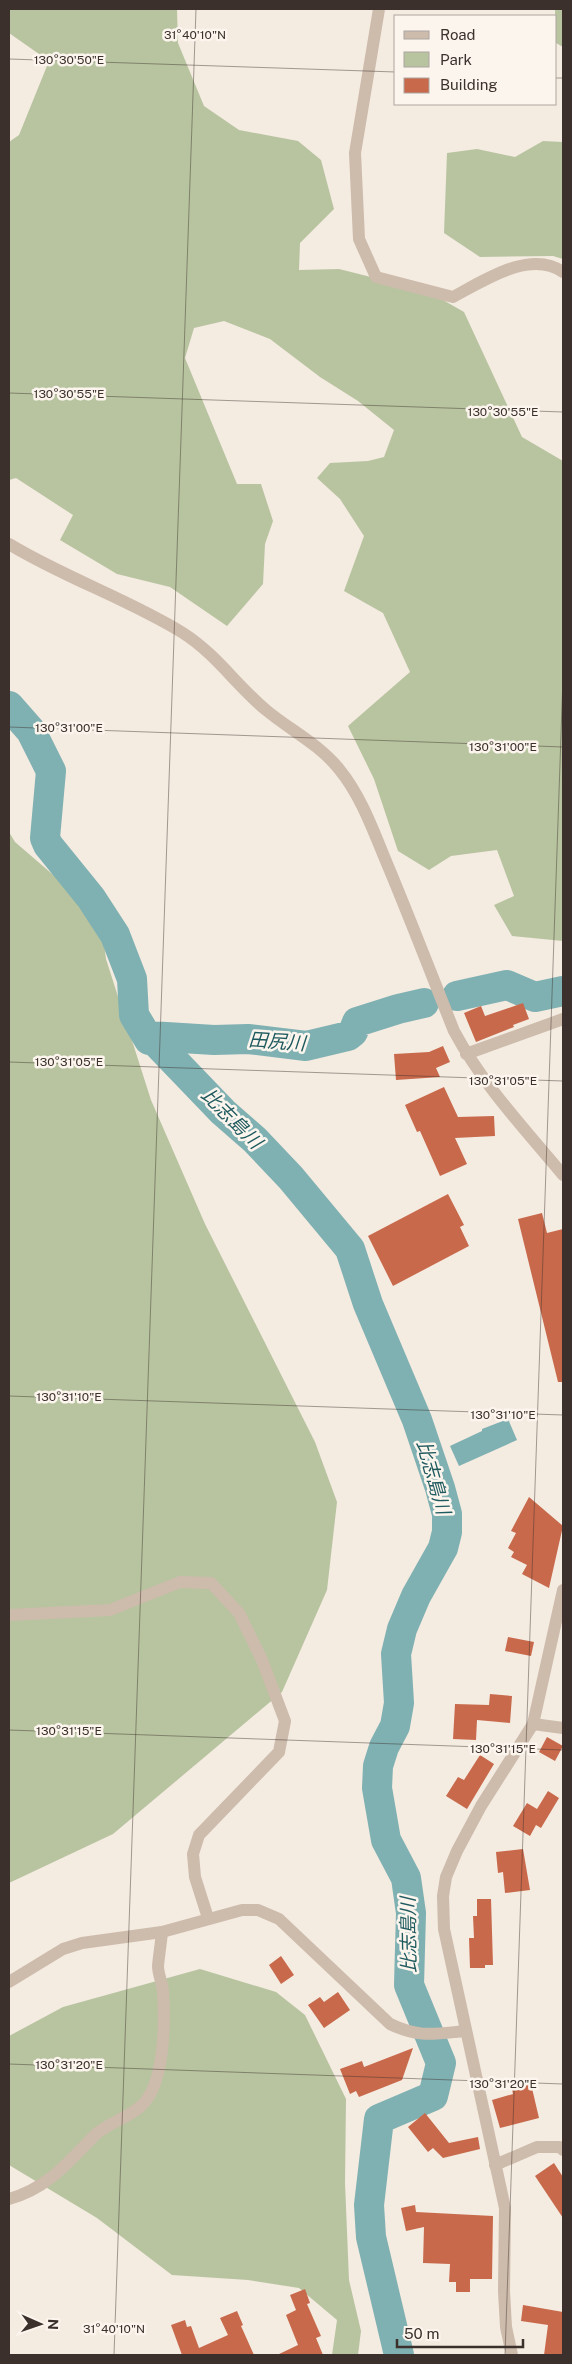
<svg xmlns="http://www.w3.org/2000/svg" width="572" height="2364" font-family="'Public Sans','Noto Sans JP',sans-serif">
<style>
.green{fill:#b8c4a0}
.water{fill:#7fb0b2}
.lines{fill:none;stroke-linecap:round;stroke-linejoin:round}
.river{stroke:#7fb0b2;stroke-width:30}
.building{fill:#c8694b}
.minor{stroke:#cdbbac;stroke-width:12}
.tertiary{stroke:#cdbbac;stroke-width:12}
.ticks{fill:none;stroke:#3b302b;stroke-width:1;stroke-opacity:0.45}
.labels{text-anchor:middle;stroke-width:5;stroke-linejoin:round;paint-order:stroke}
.water-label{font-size:19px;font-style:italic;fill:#1f5a5e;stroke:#fbf5ee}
.ticks-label{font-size:12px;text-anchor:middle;fill:#3b302b;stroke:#fbf5ee;stroke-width:5;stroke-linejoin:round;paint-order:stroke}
</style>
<rect width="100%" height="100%" fill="#f4ebe1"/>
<g class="green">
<path d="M9,9H177L178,43L204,106L239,130L298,141L321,160L334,209L300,243L299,270L339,269L387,281L443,300L464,312L522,437L563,461V941L512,936L494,905L514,896L497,850L451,856L429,870L398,851L374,779L348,726L410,672L383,613L344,591L364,536L340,499L317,478L330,463L368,461L384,457L394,430L358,401L320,377L270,339L224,321L194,328L185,358L237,484H261L273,521L265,544L263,584L227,626L170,587L117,574L60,540L73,515L16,478L9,480V142L19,135L49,61L9,33Z"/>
<path d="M555,9H563V47L556,43Z"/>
<path d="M543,141L563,142V259L553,256L480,257L444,233L447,153L477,149L515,157Z"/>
<path d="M9,832L15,842L58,879L86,914L104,944L106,959L151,1100L205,1224L315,1442L337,1502L327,1590L282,1692L113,1834L9,1883Z"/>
<path d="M200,1969L276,1992L305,2015L346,2099L345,2183L349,2280L361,2331L358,2355H332L337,2320L299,2288L248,2280L172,2275L97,2218L9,2165V2036L63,2007Z"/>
</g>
<path class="water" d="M508,1419L517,1440L459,1466L450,1446L482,1431V1429Z"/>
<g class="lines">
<g class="river">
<path d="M9,706L31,731L51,771L45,838L48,845L91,898L115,935L132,979L134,1015L149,1040L150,1036L214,1040L248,1039L306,1046L348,1036L353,1032L357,1022L398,1009L424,1003"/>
<path d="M457,996L507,985L535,997L563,991"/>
<path d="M150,1036L223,1112L255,1140L291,1178L350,1249L368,1304L417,1420L440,1488L447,1514V1532L443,1548L416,1596L402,1629L396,1654L399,1703L395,1726L384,1747L378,1766L377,1788L386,1840L406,1878L411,1913L409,1985L441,2063L433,2096L379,2119L369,2205L371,2237L399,2355"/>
</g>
</g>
<g class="building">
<path d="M523,1003L529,1019L513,1025L514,1027L476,1042L464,1013L481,1006L485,1016Z"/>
<path d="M443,1046L450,1062L436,1068L440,1077L396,1080L394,1054L429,1052Z"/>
<path d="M444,1087L458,1117L494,1116L495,1136L455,1138L467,1164L440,1176L420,1131L417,1132L405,1105Z"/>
<path d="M448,1194L464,1225L460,1227L469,1246L393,1286L368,1236Z"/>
<path d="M542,1213L547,1233L563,1229V1382H558L518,1219Z"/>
<path d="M529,1497L563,1526L549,1588L522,1574L527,1565L511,1557L514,1552L508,1548L516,1533L511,1531Z"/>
<path d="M508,1637L534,1642L531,1656L505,1651Z"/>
<path d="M490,1694L512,1696L510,1723L477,1720L476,1740L453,1739L455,1704L489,1705Z"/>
<path d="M547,1737L563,1746L555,1761L539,1752Z"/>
<path d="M480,1755L494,1764L467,1809L446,1796L458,1777L464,1780Z"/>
<path d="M548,1791L559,1798L541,1828L536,1825L530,1836L513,1826L527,1803L537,1809Z"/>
<path d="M523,1849L530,1890L505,1893L503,1872L498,1873L496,1852Z"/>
<path d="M477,1899H491L493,1965H485V1968H470L469,1938H474L473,1916H477Z"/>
<path d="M281,1956L294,1975L281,1984L269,1965Z"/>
<path d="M338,1992L350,2010L324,2028L308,2005L320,1997L324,2002Z"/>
<path d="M413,2048L402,2080L359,2097L356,2091L350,2094L340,2069L362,2061L364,2067Z"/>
<path d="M531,2084L539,2118L500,2128L492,2100L513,2094L512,2089Z"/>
<path d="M425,2113L449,2143L478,2137L480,2149L443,2158L433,2148L428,2152L408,2127Z"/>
<path d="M554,2163L563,2177V2218L535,2176Z"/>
<path d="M415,2205L416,2212L493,2216L492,2279H470V2292H456V2282H449L450,2264L423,2263L424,2227L406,2231L401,2208Z"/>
<path d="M305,2289L310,2303L307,2304L321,2336L316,2338L323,2355H277L298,2345L286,2315L296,2310L290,2295Z"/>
<path d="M523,2305L563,2312V2355H544L548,2325L521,2321Z"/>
<path d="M237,2311L243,2325L241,2326L254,2355H182L171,2325L185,2320L187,2327L191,2326L199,2348L228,2335L220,2318Z"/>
</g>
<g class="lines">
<g class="minor">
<path d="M379,9L355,153L359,239L376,277L453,297C483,281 530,249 563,272"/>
<path d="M466,1054L563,1019"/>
<path d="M9,1615L110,1610L180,1582L211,1583L239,1613L262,1660L285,1721L279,1752L199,1835L193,1854L195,1877L208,1918"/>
<path d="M533,1724L563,1728"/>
<path d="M9,1982L63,1949L82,1943L162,1932L242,1910H258L279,1919L390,2024C419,2038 434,2034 465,2031"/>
<path d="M495,2165L537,2147H560L563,2150"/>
<path d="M9,2199C46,2189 67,2164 93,2137C106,2123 127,2119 141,2106C165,2085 165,2022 163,1992C163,1984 158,1975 158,1966C159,1955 161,1943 162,1932"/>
<path d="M512,2355L506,2327L504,2291L505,2208L444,1929L443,1896L446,1877L457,1851L481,1806L533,1724L563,1590"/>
</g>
<path class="tertiary" d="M9,544C65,578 128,599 183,633C216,654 237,686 266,710C290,730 319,744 339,769C362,797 374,833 388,866C411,921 432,976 454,1031C483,1085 524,1128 563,1175"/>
</g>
<path class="ticks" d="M9,59L396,72M556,78H563M9,393L563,412M9,727L563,747M9,1062L563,1081M9,1396L563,1415M9,1730L563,1750M9,2064L563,2084M114,2355L196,9M505,2355L563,677"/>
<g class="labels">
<g class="water-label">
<text transform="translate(277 1041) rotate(4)" y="7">田尻川</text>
<text transform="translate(232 1118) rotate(45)" y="7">比志島川</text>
<text transform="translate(434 1477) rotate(74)" y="7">比志島川</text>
<text transform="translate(408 1935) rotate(-91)" y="7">比志島川</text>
</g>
</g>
<g class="ticks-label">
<text x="195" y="39">31°40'10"N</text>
<text x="69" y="64">130°30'50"E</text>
<text x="69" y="398">130°30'55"E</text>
<text x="503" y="416">130°30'55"E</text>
<text x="69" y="732">130°31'00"E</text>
<text x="503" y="751">130°31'00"E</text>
<text x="69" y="1066">130°31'05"E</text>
<text x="503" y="1085">130°31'05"E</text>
<text x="69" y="1401">130°31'10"E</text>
<text x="503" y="1419">130°31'10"E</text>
<text x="69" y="1735">130°31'15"E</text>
<text x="503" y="1753">130°31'15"E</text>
<text x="69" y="2069">130°31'20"E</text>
<text x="503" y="2088">130°31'20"E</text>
<text x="114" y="2333">31°40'10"N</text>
</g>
<rect width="572" height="2364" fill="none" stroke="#3b302b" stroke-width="20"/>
<rect x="394" y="15" width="162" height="90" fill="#fbf5ee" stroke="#aea6a0"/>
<rect x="404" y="31" width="25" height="8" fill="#cdbbac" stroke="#aea6a0"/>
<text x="440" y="40" font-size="15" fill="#3b302b">Road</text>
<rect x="404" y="52" width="25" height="15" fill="#b8c4a0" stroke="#aea6a0"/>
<text x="440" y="65" font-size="15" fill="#3b302b">Park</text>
<rect x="404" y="78" width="25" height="15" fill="#c8694b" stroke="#aea6a0"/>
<text x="440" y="90" font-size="15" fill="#3b302b">Building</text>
<g transform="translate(40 2324) rotate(92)" stroke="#fbf5ee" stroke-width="4" paint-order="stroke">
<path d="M0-4L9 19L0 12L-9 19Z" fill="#3b302b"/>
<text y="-8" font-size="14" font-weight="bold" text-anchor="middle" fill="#3b302b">N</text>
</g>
<path d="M397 2339v8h126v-8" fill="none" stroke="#3b302b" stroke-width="2.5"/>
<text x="404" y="2339" font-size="15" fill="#3b302b" stroke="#fbf5ee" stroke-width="4" paint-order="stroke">50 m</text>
</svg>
